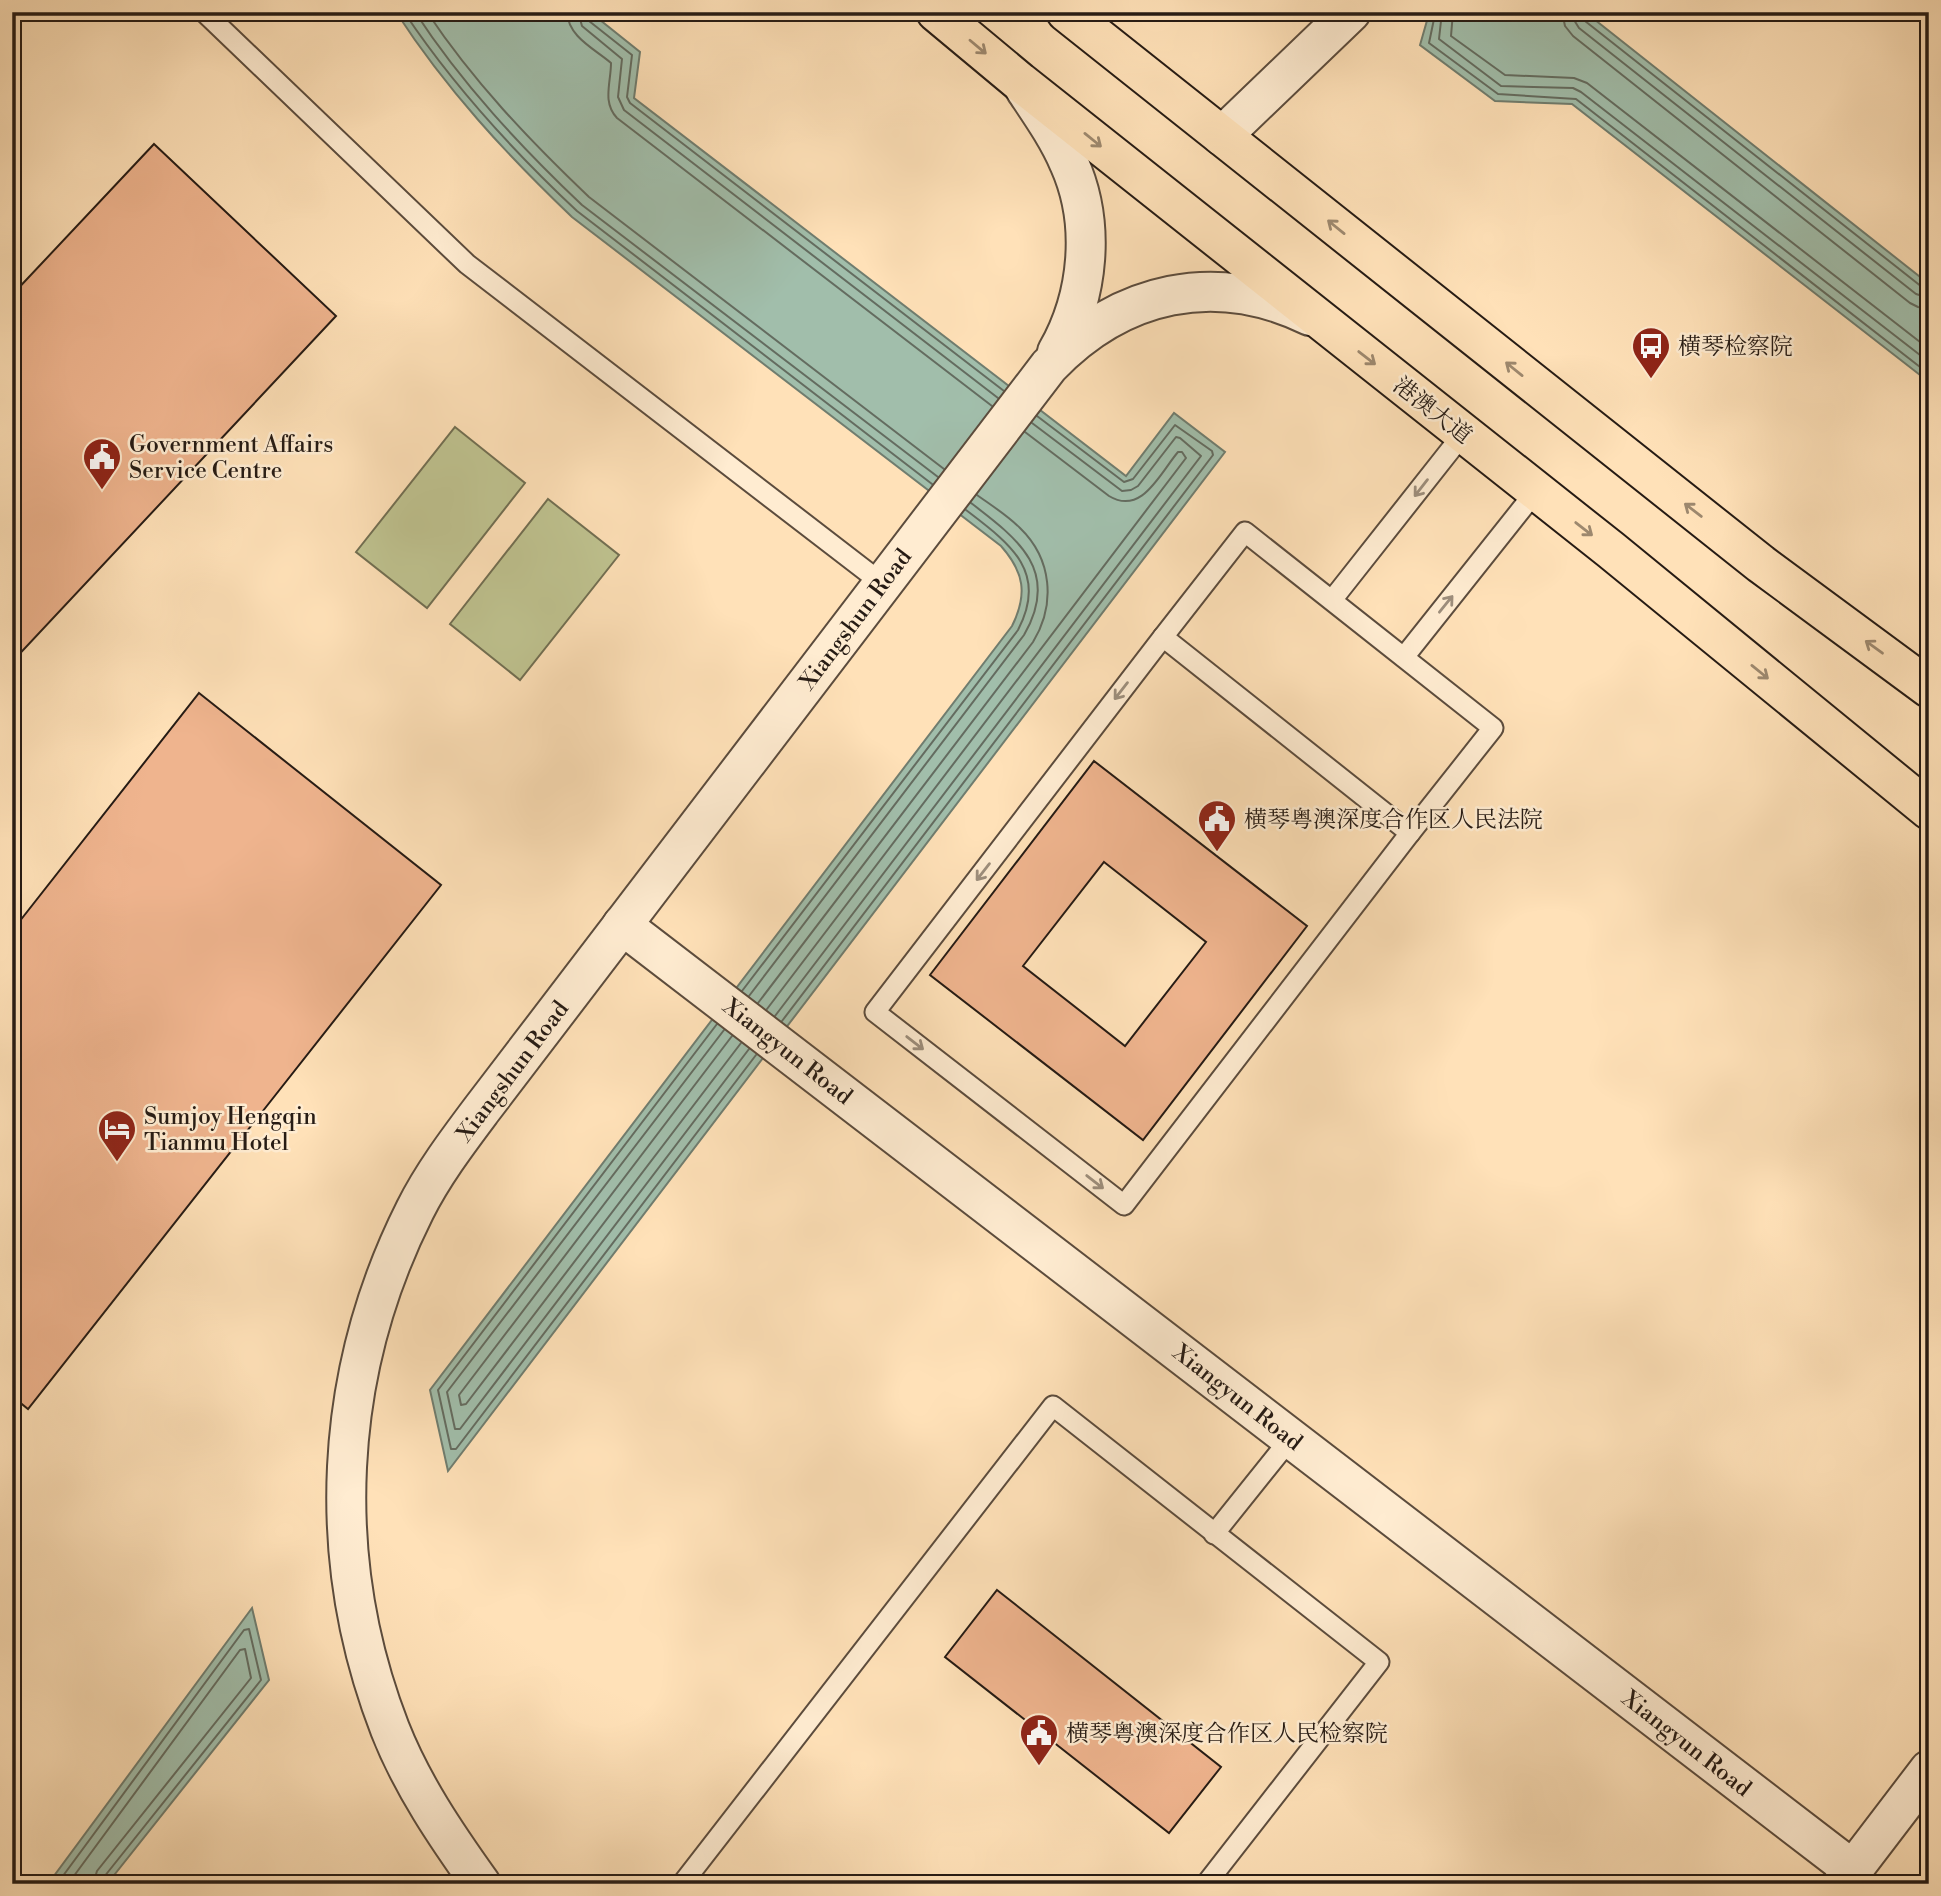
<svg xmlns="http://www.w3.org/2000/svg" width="1941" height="1896" font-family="'Libre Bodoni','Noto Serif SC',serif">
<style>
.green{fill:#bfc390;stroke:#726f52;stroke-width:2}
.water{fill:#a1beab;stroke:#707d6f;stroke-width:2}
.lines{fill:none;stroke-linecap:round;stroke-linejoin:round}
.shore{stroke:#646c60;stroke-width:2}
.building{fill:#efb48e;stroke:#261b14;stroke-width:2;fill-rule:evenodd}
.lane-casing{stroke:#5c4c3d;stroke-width:23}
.street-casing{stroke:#5c4c3d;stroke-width:42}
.primary-casing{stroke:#261b14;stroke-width:42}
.lane{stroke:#ffecd1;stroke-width:19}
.street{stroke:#ffecd1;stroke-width:38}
.primary{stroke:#ffe1b8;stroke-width:38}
.oneway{stroke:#9d886e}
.oneway2{stroke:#9d8e7c}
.labels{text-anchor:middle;stroke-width:5;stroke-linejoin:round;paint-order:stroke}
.poi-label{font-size:23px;fill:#261b14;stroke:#ffecd1;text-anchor:start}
.street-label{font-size:23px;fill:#261b14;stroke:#ffecd1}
</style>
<rect width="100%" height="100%" fill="#ffe1b8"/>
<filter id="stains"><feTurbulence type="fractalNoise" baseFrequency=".00286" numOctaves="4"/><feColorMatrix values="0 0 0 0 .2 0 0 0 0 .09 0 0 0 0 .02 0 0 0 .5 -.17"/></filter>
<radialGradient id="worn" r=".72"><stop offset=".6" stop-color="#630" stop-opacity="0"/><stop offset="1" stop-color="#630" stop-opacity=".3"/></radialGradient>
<g class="green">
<path d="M455,427L525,483L427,608L356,552Z"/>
<path d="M548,499L619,555L520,680L450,624Z"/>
</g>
<g class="water">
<path d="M396,12H590L640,52L634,98L1126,476L1174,413L1225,452L448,1471L430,1390L1012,626C1028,594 1024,572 1001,546L572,217C506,154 446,89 396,12Z"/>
<path d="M1422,12H1585L1929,284V382L1572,104L1495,101L1420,45L1428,17Z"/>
<path d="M252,1608L269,1680L107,1884H48Z"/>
</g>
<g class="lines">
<g class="shore">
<path d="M404,12C454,87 512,150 577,211L932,484"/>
<path d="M415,12C462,84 520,146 582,205L938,477"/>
<path d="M427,12C473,81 529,140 589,197L944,469"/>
<path d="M567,12C568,37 595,49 611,63C611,83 602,102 617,118L992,406"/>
<path d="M578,12L582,26L622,59L618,97L624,110L998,398"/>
<path d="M587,12L589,21L632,55L627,97L630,103L1004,391"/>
<path d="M1433,12L1434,19L1429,43L1498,94L1576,99L1929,374"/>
<path d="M1442,12L1439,39L1501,86L1573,88L1581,92L1929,362"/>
<path d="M1453,12L1451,36L1505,75L1574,78L1587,83L1929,349"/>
<path d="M1562,12L1565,26L1573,36L1910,303L1918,307L1929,309"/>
<path d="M1573,12L1574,20L1579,28L1916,294L1929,298"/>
<path d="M1582,12L1585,21L1922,287L1929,289"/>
<path d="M742,991L1018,630C1049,571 1009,543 966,510"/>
<path d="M749,996L1024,635C1061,571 1018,539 971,503"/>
<path d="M758,1003L1033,642C1056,604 1052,559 1020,528C1007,515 991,505 977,495"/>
<path d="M767,1009L1186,458L1182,452H1178C1160,473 1142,516 1109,496L1025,432"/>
<path d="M775,1016L1201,456L1180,438L1176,437L1138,486L1131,490L1122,491L1032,423"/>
<path d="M782,1021L1213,455L1212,451L1175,425L1133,479L1124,482L1037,416"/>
<path d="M717,1024L438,1390L451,1449H456L756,1055"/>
<path d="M724,1030L447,1392L455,1429H460L749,1049"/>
<path d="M732,1036L459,1395L461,1405L466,1404L741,1043"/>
<path d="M57,1884L244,1630L249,1629L261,1680L104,1877L102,1884"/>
<path d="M68,1884L240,1650L245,1649L251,1678L97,1871L93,1884"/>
</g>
</g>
<g class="building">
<path d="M154,144L336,316L12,662V295Z"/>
<path d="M199,693L441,885L28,1409L12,1396V931Z"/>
<path d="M1094,761L1307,926L1143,1140L930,975ZM1104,862L1206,942L1125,1046L1023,966Z"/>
<path d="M997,1590L1221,1767L1169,1833L945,1657Z"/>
</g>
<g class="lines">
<defs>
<g id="lane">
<path d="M204,12L467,264L883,584"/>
<path d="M1245,532L1493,728L1410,833L1163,637Z"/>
<path d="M1332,600L1463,434"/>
<path d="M1163,637L875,1012L1124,1205L1410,833"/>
<path d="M1404,657L1536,491"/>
<path d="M1214,1534L1291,1438"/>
<path d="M682,1884L1053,1406L1379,1662L1206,1884"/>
</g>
<g id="street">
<path d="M1025,89C1041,113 1058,137 1069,163C1096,223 1089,296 1057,352"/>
<path d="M1222,136L1351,12"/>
<path d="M622,925L1853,1870"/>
<path d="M481,1884C446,1835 412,1785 390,1729C324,1559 333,1373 415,1210C433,1174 458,1141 482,1109L1049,366C1121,291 1215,270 1310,316"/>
<path d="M1842,1884L1929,1770"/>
</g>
<g id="primary">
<path d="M936,12L1020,82L1611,550L1929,810"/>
<path d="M1066,12L1761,564L1929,688"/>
</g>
</defs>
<use href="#lane" class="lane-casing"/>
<use href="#street" class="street-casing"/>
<use href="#primary" class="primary-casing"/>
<use href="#lane" class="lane"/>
<use href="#street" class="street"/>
<use href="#primary" class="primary"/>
</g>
<defs><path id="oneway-shaft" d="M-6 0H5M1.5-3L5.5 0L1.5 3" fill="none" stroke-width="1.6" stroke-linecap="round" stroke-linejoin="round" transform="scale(1.75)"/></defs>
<g class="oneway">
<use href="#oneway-shaft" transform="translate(978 47) rotate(40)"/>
<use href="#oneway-shaft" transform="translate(1093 140) rotate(39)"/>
<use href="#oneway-shaft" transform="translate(1336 227) rotate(-141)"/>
<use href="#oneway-shaft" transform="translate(1367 358) rotate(38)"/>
<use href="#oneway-shaft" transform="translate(1514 369) rotate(-141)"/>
<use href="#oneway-shaft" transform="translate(1693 510) rotate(-142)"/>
<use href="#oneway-shaft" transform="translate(1584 529) rotate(38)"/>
<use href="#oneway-shaft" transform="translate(1874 647) rotate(-144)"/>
<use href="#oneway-shaft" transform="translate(1760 672) rotate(39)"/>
</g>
<g class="oneway2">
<use href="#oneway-shaft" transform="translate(1421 488) rotate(128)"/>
<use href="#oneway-shaft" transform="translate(1446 604) rotate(-51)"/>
<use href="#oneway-shaft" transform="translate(1121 691) rotate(128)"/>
<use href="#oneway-shaft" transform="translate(983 872) rotate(128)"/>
<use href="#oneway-shaft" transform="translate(915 1043) rotate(38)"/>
<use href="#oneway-shaft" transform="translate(1095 1182) rotate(38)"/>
</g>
<defs>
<symbol id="bus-pin" viewBox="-11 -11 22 30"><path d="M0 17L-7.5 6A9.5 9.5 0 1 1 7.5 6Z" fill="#8f2418" stroke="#ffecd1"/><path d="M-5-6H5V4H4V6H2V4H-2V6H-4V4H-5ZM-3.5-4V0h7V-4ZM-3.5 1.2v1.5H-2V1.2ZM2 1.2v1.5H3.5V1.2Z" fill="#fff"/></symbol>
<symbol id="civic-pin" viewBox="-11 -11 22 30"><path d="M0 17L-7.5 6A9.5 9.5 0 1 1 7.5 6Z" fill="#8f2418" stroke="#ffecd1"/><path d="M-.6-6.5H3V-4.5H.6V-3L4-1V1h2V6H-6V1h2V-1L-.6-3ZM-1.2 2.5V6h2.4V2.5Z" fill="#fff"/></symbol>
<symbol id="hotel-pin" viewBox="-11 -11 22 30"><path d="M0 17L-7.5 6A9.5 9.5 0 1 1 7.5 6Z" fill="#8f2418" stroke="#ffecd1"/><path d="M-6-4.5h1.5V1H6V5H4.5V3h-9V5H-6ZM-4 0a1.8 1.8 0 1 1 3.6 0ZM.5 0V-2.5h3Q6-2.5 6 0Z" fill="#fff"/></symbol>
</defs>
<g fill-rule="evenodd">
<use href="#bus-pin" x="1629" y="324" width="44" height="60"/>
<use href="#civic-pin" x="80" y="435" width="44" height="60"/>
<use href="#civic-pin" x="1195" y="797" width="44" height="60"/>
<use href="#hotel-pin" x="95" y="1107" width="44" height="60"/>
<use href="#civic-pin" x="1017" y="1711" width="44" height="60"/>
</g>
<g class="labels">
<g class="poi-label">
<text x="1678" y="354">横琴检察院</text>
<text x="129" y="452">Government Affairs<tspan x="129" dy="26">Service Centre</tspan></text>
<text x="1244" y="827">横琴粤澳深度合作区人民法院</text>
<text x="144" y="1124">Sumjoy Hengqin<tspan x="144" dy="26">Tianmu Hotel</tspan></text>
<text x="1066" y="1741">横琴粤澳深度合作区人民检察院</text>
</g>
<g class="street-label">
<text transform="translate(1433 410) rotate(38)" y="8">港澳大道</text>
<text transform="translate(855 619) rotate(-53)" y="8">Xiangshun Road</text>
<text transform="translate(788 1051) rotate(38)" y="8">Xiangyun Road</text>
<text transform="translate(512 1071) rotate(-53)" y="8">Xiangshun Road</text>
<text transform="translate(1238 1397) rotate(38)" y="8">Xiangyun Road</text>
<text transform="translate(1687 1743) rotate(38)" y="8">Xiangyun Road</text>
</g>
</g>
<rect width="1941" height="1896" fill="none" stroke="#ffe1b8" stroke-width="42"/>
<rect x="14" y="14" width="1913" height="1868" fill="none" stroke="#261b14" stroke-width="3.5"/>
<rect x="21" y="21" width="1899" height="1854" fill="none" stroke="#261b14" stroke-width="2"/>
<rect width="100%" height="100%" filter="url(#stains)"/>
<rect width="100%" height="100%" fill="url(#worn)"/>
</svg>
